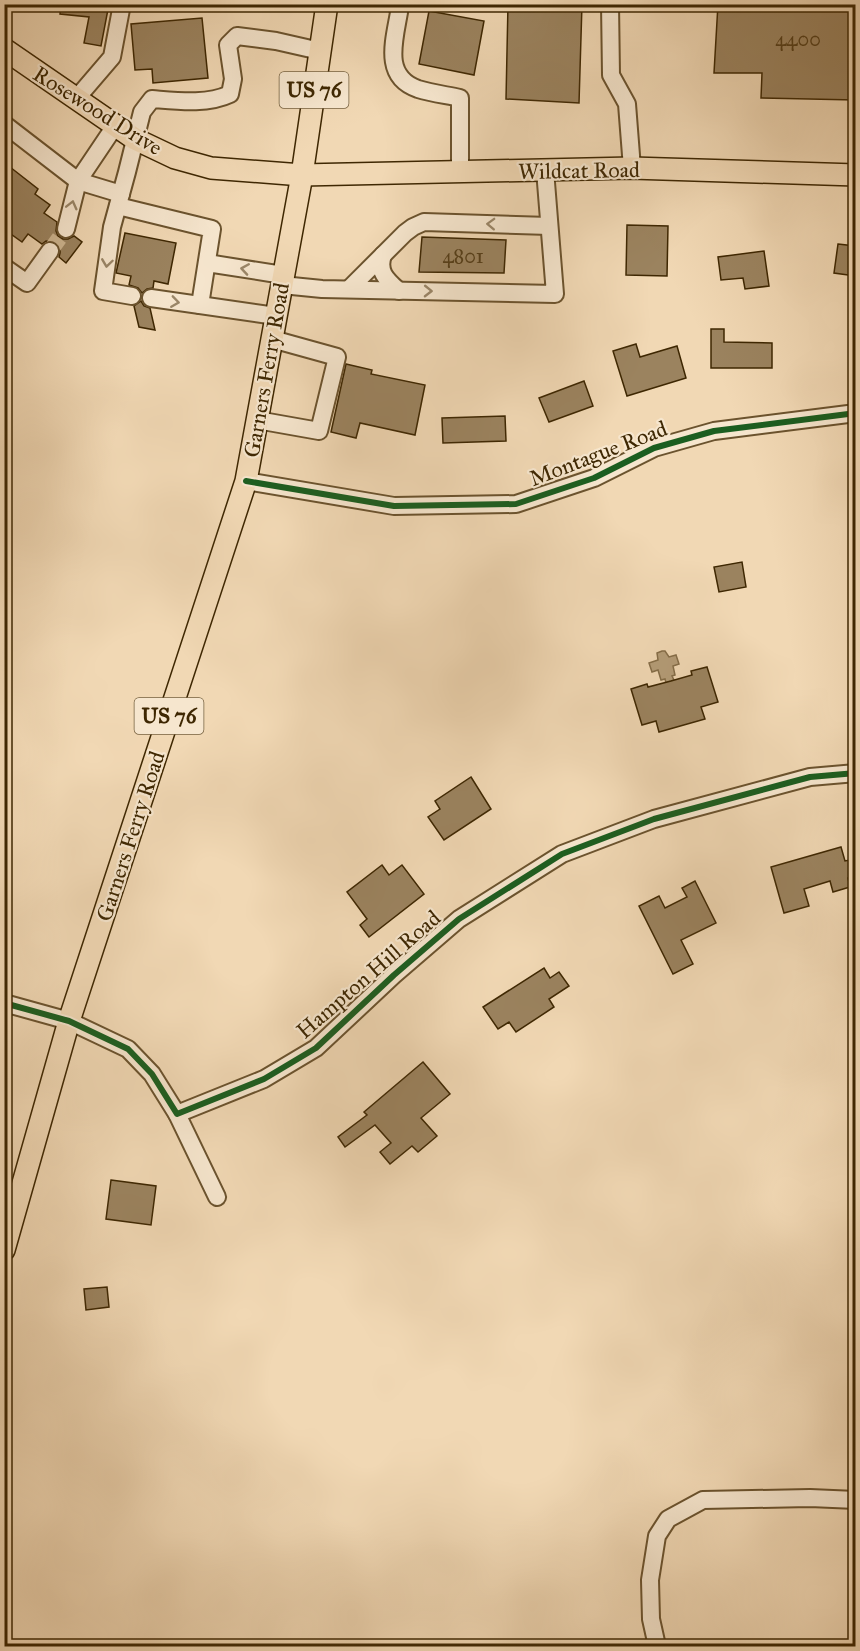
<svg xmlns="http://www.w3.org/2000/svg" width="860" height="1651" font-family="'IM FELL Great Primer',serif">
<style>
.water{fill:#b49c77;stroke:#856d48;stroke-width:1.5}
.building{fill:#9b835f;stroke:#3e2702;stroke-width:1.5}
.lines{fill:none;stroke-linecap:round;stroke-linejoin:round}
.minor-tunnel{stroke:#cdb590;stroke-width:16;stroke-dasharray:16 8;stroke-linecap:butt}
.minor-casing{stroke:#6b532e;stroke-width:20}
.major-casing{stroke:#3e2702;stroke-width:24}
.minor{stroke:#f6e6ce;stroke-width:16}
.major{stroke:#f1d8b4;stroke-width:21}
.cycleway-casing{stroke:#f6e6ce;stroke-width:10}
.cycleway{stroke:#1b5e20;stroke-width:6}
.oneway{stroke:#9a8668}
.labels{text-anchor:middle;stroke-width:4.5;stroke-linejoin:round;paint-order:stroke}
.number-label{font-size:20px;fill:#553e19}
.shield{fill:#f6e6ce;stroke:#75603f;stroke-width:1.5}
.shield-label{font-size:21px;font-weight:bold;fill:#3e2702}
.street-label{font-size:22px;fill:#3e2702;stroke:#f6e6ce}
</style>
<rect width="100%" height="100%" fill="#f1d8b4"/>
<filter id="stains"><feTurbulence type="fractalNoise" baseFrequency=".00333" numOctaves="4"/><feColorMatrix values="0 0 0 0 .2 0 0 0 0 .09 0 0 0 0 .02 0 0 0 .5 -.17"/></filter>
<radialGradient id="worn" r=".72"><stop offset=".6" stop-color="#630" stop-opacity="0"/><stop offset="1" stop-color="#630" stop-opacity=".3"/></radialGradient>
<path class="water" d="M662,651H665L669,657L676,655L679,664L673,666L675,675L672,676L674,680L666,683L665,679L661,680L658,670L652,672L649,663L658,660L657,653Z"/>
<g class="building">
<path d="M61,4H109L101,46L84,43L89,17L60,14Z"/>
<path d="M508,4H582L579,103L506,99Z"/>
<path d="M718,4H855V100L761,98L762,73H714Z"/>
<path d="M429,11L484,21L474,75L419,64Z"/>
<path d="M202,18L208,78L153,83L152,69L135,70L131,24Z"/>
<path d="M10,167L38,189L35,194L50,205L44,213L57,222L56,231L58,236L63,239H68L74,236L82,242L66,263L59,257L60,253V247L56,242L46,241L42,244L28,234L22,242L4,229V174Z"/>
<path d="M627,225L668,226L667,276L626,275Z"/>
<path d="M125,233L176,243L168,284L154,281L153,288L147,289L142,293L138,288L129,285L131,276L116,273Z"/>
<path d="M422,237L506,240L504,273L419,272Z"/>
<path d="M838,244L855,246V276L834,273Z"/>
<path d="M764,251L769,286L745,289L743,278L721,280L718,257Z"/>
<path d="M141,301L144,306L150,308L155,330L139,327L134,306Z"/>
<path d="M711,329H724V342L772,343V368H711Z"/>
<path d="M636,344L640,357L677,346L686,378L627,396L613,351Z"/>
<path d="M346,364L372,370L371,374L425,385L415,435L360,423L356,438L331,432Z"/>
<path d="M584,381L593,406L549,422L539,398Z"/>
<path d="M505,416L506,441L443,443L442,418Z"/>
<path d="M742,562L746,587L719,592L714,567Z"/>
<path d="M707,667L718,702L701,707L705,719L659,732L656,721L642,725L631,689L647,684L648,687L671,681L692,675L691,671Z"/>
<path d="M471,777L491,809L444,840L428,817L440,809L435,801Z"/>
<path d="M841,847L845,861L855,859V876L848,878L850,887L833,892L830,881L804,889L809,906L784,913L771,867Z"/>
<path d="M382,865L389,875L402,865L424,894L369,937L360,925L367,919L347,892Z"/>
<path d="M695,881L716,923L681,940L693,964L673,974L639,906L659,896L665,908L687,897L682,888Z"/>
<path d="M544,968L550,978L559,972L569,986L549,999L554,1007L516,1032L509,1022L498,1029L483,1007Z"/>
<path d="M423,1062L450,1094L421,1118L437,1136L418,1152L412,1146L390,1164L380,1152L391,1143L375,1125L345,1147L338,1137L367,1115L364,1112Z"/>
<path d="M111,1180L156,1186L151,1225L106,1219Z"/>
<path d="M107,1287L109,1307L86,1310L84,1289Z"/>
</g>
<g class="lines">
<path class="minor-tunnel" d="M50,251L66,229"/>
<defs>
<g id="minor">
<path d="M394,4L400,6C396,36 380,76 418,89C431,93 446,95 460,98V172"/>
<path d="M610,4L611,75L627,104L632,168"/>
<path d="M76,99L112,57L122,4"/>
<path d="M4,124L78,181L121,194"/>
<path d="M118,206L212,229L200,305"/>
<path d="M66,229L78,181L115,126"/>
<path d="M383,255C377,272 387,280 399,291"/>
<path d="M207,263L283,275"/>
<path d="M4,267L27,283L50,251"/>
<path d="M282,285L322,289L555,294L545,170"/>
<path d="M349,289L405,233L413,227L424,222L549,226"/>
<path d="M132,296L103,291L112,227L127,172L142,112L152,99C177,101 207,105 230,94L233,79L228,45L237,36L276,41L320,51"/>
<path d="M151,298L276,316"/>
<path d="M257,420L319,431L337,357L272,339"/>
<path d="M246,481L394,506L516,504L594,478L654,448L714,431L856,413"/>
<path d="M4,1003L69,1021L128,1049L152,1074L177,1114L264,1079L316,1048L394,975L459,919L562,854L654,819L810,777L856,773"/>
<path d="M177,1114L217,1197"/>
<path d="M657,1646L651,1619L650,1580L657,1536L668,1519L703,1500L810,1498L856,1500"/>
</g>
<g id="major">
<path d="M4,49L135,139L175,158L211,168L302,175L632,168L856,175"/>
<path d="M4,1250L69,1021L246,481L302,175L327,4"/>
</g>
</defs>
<use href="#minor" class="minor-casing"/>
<use href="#major" class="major-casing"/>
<use href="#minor" class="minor"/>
<use href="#major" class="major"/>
<defs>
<g id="cycleway">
<path d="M246,481L394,506L516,504L594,478L654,448L714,431L856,413"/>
<path d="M4,1003L69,1021L128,1049L152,1074L177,1114L264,1079L316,1048L394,975L459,919L562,854L654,819L810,777L856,773"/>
</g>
</defs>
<use href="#cycleway" class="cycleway-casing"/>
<use href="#cycleway" class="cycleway"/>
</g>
<defs><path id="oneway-chevron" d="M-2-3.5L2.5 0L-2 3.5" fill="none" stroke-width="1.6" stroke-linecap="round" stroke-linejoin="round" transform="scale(1.5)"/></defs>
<g class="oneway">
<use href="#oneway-chevron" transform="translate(72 205) rotate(-76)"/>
<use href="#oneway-chevron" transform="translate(491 224) rotate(-178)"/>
<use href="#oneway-chevron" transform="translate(107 263) rotate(98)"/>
<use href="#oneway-chevron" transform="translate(245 269) rotate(-171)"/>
<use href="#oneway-chevron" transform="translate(428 291) rotate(1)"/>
<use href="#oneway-chevron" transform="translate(175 302) rotate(8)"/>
</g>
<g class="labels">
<g class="number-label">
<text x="798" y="46">4400</text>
<text x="463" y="263">4801</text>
</g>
<g class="shield">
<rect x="279.5" y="72" width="69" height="36" rx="4.5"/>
<rect x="134.5" y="698" width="69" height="36" rx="4.5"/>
</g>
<g class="shield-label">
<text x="314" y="97">US 76</text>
<text x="169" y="723">US 76</text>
</g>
<g class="street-label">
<text transform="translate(98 110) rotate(32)" y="8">Rosewood Drive</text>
<text transform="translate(579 170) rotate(-1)" y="8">Wildcat Road</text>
<text transform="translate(266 370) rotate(-80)" y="8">Garners Ferry Road</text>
<text transform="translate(598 453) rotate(-21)" y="8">Montague Road</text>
<text transform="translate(130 836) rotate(-72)" y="8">Garners Ferry Road</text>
<text transform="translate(368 974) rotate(-41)" y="8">Hampton Hill Road</text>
</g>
</g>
<rect width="860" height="1651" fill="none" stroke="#f1d8b4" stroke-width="24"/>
<rect x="6" y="6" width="848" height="1639" fill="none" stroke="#3e2702" stroke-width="3"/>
<rect x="12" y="12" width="836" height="1627" fill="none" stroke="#3e2702" stroke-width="1.5"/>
<rect width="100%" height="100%" filter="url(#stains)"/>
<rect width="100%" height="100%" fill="url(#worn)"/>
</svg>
